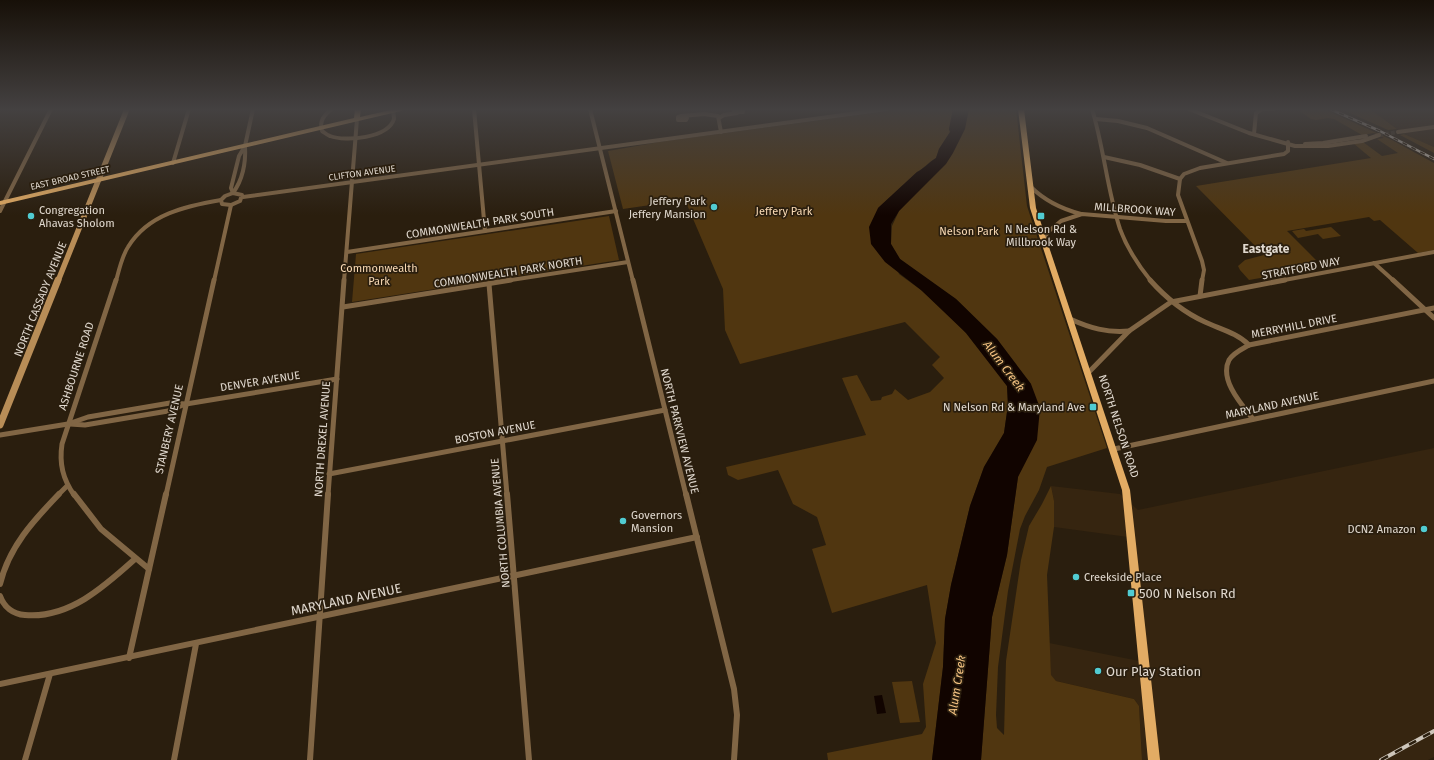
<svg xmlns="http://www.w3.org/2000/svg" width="1434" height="760" font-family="'Fira Sans',sans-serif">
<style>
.built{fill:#362510}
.green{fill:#503610}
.water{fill:#110400}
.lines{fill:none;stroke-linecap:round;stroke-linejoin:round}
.street-tunnel{stroke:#453a2b;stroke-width:4;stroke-dasharray:4 2;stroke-linecap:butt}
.street-far2{stroke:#816645;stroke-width:4}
.street-far1{stroke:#816645;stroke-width:5}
.street{stroke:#816645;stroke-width:6}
.secondary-far1{stroke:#b88d57;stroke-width:5.5}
.secondary{stroke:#b88d57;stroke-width:7}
.primary{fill:#e3ac64;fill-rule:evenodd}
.rail-far1-casing{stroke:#cdc5ba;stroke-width:2.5}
.rail-casing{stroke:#cdc5ba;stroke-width:4}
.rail-far1{stroke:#2a1e0e;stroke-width:1.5;stroke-dasharray:5;stroke-linecap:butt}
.rail{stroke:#2a1e0e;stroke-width:2.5;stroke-dasharray:8;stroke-linecap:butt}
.poi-dot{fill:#51ccd2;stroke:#2a1e0e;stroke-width:1.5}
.labels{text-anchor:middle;stroke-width:3.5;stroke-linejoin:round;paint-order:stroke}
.far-street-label{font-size:9px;fill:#e0d8ce;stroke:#2a1e0e}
.poi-label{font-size:11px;fill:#e0d8ce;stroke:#2a1e0e;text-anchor:end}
.street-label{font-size:11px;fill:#e0d8ce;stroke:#2a1e0e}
.park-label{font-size:11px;fill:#f9dab5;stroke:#2a1e0e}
.neighbourhood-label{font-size:12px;font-weight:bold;fill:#e0d8ce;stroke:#2a1e0e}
.water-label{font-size:12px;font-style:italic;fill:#f4c282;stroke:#2a1e0e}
.near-poi-label{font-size:13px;fill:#e0d8ce;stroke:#2a1e0e;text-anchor:start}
.near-street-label{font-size:13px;fill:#e0d8ce;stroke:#2a1e0e}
</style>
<rect width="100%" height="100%" fill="#2a1e0e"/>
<g class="built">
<path d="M1370,109H1434V147L1404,134Z"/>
<path d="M1434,448V757L1428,760H1142L1139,706L1134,699L1056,681L1051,676L1049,643L1139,661L1128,537L1054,527V501L1051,486L1120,494L1138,510Z"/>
</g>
<g class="green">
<path d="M903,109H953L949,129L950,132L939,149L936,158C929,162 924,168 917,172L878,208L899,274L921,290L947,313L966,333L1007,386L1008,405L1004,433L984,467L970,506L951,585L945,619L943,667L932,760H828L827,753L922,734L926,727L923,684L936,643L927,585L832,613L812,549L826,545L817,517L793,504L778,470L738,480L728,475L726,467L866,435L842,378L857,375L871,401L881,400L882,397L892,394L895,389L908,400L930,392L944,378L932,365L940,357L905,322L740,364L725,330L723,289L685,200L623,209L608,151L659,142Z"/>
<path d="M957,109H1016L1027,206L1107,448L1047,467L1039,490L1025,516L1020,529L1008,591L998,667L996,715L997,728L1004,735L1006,661L1021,560L1029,526L1042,504L1051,486L1054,501V527L1047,575L1051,675L1056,681L1134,699L1139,706L1142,760H981L992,617L1007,555L1031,384L997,339L956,299L900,259L891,244L892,226L899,211L931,178L942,160Z"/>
<path d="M1297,109H1324L1392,140L1434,163V250L1418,253L1380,220L1374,221L1369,217L1287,231L1316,260L1310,261L1318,268L1249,280L1240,270L1238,266L1245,260L1264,255L1196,186L1371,158L1353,143L1363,142L1382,156L1398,153L1377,139L1384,138L1374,133L1362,135L1334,119L1328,118L1316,120L1311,119Z"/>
<path d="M1341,109H1370L1397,129L1388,130Z"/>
<path d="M1404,134L1434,147V153L1400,135Z"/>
<path d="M609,216L619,260L352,302L356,254Z"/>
<path d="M1331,227L1341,236L1323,239L1318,234L1298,238L1292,231L1304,229L1306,231Z"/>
<path d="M912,681L920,722L900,723L892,682Z"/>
</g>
<g class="water">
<path d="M953,109H969L965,129L953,153L946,164L899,211L891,224V244L900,259L956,299L997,339L1031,384L1040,408L1037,440L1018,477L1007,555L992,617L981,760H932L943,667L945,619L951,585L970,506L984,467L1004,433L1008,405L1007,386L966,333L921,290L885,262L871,244L869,227L878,208L917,172C924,169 929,162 936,158L939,149L950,132L949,129Z"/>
<path d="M882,695L886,713L877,714L874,696Z"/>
</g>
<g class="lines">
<path class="street-tunnel" d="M1379,135L1398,132"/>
<g class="street-far2">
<path d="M332,109C324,115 319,121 322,131C325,133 327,135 330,136C346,142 388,138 394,119C394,116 393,112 393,109"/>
<path d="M474,109L485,231"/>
<path d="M590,109L633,281"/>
<path d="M735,109L734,112H743V109"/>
<path d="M1092,109C1104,148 1107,190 1120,229C1127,248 1138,265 1151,281"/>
<path d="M1189,109L1249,133L1295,146H1328L1362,141L1379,135"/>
<path d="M1263,109H1273"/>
<path d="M681,116L704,114L718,116L721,132"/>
<path d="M683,116L687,118L686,120H678V117Z"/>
<path d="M719,118L724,115L737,113"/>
<path d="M1096,119L1118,121L1147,128L1227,163"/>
<path d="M1398,132L1434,127"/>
<path d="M1254,134L1256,113L1262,109"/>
<path d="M1305,144L1323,143L1366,136"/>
<path d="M1104,157L1140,165L1180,179"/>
<path d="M173,163L189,109"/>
<path d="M1031,187C1045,201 1062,209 1081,214"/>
<path d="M233,193L231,188L239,156L245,146L253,109"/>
<path d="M233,193L242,195L240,201L231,205L222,204L221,200L225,196Z"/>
<path d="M233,193C243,179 246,163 245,146"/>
<path d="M243,197L887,109"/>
<path d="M0,211L51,109"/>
<path d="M1043,239L1049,231L1061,221L1082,214L1166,221H1187"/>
<path d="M347,252L616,211"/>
<path d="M1374,263L1394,281"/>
<path d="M116,281C119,270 122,256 128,247C148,214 186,206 221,200"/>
<path d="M214,281L231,205"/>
<path d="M344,281L357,119"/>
<path d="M505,281L628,262"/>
<path d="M1202,281L1204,270L1202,261L1178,195L1180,179L1184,174L1200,168L1284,154L1288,151V142"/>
<path d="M1279,281L1434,252"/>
</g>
<g class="street-far1">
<path d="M633,280L686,495"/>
<path d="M1150,280C1166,298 1183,312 1205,322C1220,329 1237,333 1249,345"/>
<path d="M1393,280L1434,318"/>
<path d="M489,284L507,495"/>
<path d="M1200,296L1202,280"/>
<path d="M343,307L511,280"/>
<path d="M1070,319C1090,328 1107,333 1129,331"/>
<path d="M1088,373L1129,331L1171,302L1285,280"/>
<path d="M1253,419C1242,405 1219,380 1229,360C1233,353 1242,349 1249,345L1434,308"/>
<path d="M70,424L85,425L168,411L183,405"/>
<path d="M0,435L68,424L88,417L170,403L186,404L337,379"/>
<path d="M1114,449L1434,381"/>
<path d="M329,474L665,410"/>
<path d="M58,495L67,486"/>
<path d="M74,495C63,479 59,464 62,444L116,280"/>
<path d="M166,495L214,280"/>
<path d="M328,495L344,280"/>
</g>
<g class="street">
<path d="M74,494L101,529L149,569"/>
<path d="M507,494L529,760"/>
<path d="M686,494L734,689L737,715L734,760"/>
<path d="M0,584C9,547 33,521 59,494"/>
<path d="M0,596C4,607 13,614 25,615C69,619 105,586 135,559"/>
<path d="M129,658L166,494"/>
<path d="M0,684L697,537"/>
<path d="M25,760L50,674"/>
<path d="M174,760L196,644"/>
<path d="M310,760L328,494"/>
</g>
<path class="secondary-far1" d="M58,281L127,109"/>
<path class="secondary" d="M0,425L58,280"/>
<g class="primary">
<path d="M355,109H361L360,117L395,109H404L401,111L0,205V201L354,118Z"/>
<path d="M1018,109H1024L1036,208L1130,490L1160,760H1148L1122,490L1030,208Z"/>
</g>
<defs>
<path id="rail-far1" d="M1330,109L1380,131L1434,159"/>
<path id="rail" d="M1381,760L1434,731"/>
</defs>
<use href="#rail-far1" class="rail-far1-casing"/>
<use href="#rail" class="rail-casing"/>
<use href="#rail-far1" class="rail-far1"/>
<use href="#rail" class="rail"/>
</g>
<linearGradient id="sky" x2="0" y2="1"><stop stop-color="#171008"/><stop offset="0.51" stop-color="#444141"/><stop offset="1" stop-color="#444141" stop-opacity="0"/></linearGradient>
<rect width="1434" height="215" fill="url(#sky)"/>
<g class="poi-dot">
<circle cx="714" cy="207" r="4"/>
<circle cx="31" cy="216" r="4"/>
<rect x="1037" y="212" width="8" height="8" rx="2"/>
<rect x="1089" y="403" width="8" height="8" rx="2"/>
<circle cx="623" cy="521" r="4"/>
<circle cx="1424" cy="529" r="4"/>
<circle cx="1076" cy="577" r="4"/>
<rect x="1127" y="589" width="8" height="8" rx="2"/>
<circle cx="1098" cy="671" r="4"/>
</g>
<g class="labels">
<g class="far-street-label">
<text transform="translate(362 173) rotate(-8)" y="3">CLIFTON AVENUE</text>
<text transform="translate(70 178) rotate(-13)" y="3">EAST BROAD STREET</text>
</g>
<g class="poi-label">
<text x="706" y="205">Jeffery Park<tspan x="706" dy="13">Jeffery Mansion</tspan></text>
<text x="39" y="214" text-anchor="start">Congregation<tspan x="39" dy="13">Ahavas Sholom</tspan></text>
<text x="1041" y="233" text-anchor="middle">N Nelson Rd &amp;<tspan x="1041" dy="13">Millbrook Way</tspan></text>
<text x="1085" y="411">N Nelson Rd &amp; Maryland Ave</text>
<text x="631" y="519" text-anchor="start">Governors<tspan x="631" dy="13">Mansion</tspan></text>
<text x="1416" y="533">DCN2 Amazon</text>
<text x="1084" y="581" text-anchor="start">Creekside Place</text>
</g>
<g class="street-label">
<text transform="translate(1135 209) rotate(4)" y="4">MILLBROOK WAY</text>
<text transform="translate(480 223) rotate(-9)" y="4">COMMONWEALTH PARK SOUTH</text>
<text transform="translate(1301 268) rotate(-11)" y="4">STRATFORD WAY</text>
<text transform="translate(508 272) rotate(-9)" y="4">COMMONWEALTH PARK NORTH</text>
<text transform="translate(40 299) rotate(-68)" y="4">NORTH CASSADY AVENUE</text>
<text transform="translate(1294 326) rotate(-11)" y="4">MERRYHILL DRIVE</text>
<text transform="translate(76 366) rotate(-72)" y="4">ASHBOURNE ROAD</text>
<text transform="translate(260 381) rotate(-9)" y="4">DENVER AVENUE</text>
<text transform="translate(1272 405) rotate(-12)" y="4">MARYLAND AVENUE</text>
<text transform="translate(1119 426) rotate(72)" y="4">NORTH NELSON ROAD</text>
<text transform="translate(169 429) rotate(-77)" y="4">STANBERY AVENUE</text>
<text transform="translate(680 431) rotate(76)" y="4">NORTH PARKVIEW AVENUE</text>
<text transform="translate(495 432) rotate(-11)" y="4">BOSTON AVENUE</text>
<text transform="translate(322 439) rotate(-86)" y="4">NORTH DREXEL AVENUE</text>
<text transform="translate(500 523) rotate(-95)" y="4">NORTH COLUMBIA AVENUE</text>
</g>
<g class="park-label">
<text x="784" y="215">Jeffery Park</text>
<text x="969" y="235">Nelson Park</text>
<text x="379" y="272">Commonwealth<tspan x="379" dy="13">Park</tspan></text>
</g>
<g class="neighbourhood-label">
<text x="1266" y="253">Eastgate</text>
</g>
<g class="water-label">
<text transform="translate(1004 366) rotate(53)" y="4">Alum Creek</text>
<text transform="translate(957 685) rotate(-81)" y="4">Alum Creek</text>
</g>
<g class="near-poi-label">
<text x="1139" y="598">500 N Nelson Rd</text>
<text x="1106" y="676">Our Play Station</text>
</g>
<g class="near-street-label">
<text transform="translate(346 599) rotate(-12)" y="5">MARYLAND AVENUE</text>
</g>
</g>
</svg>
